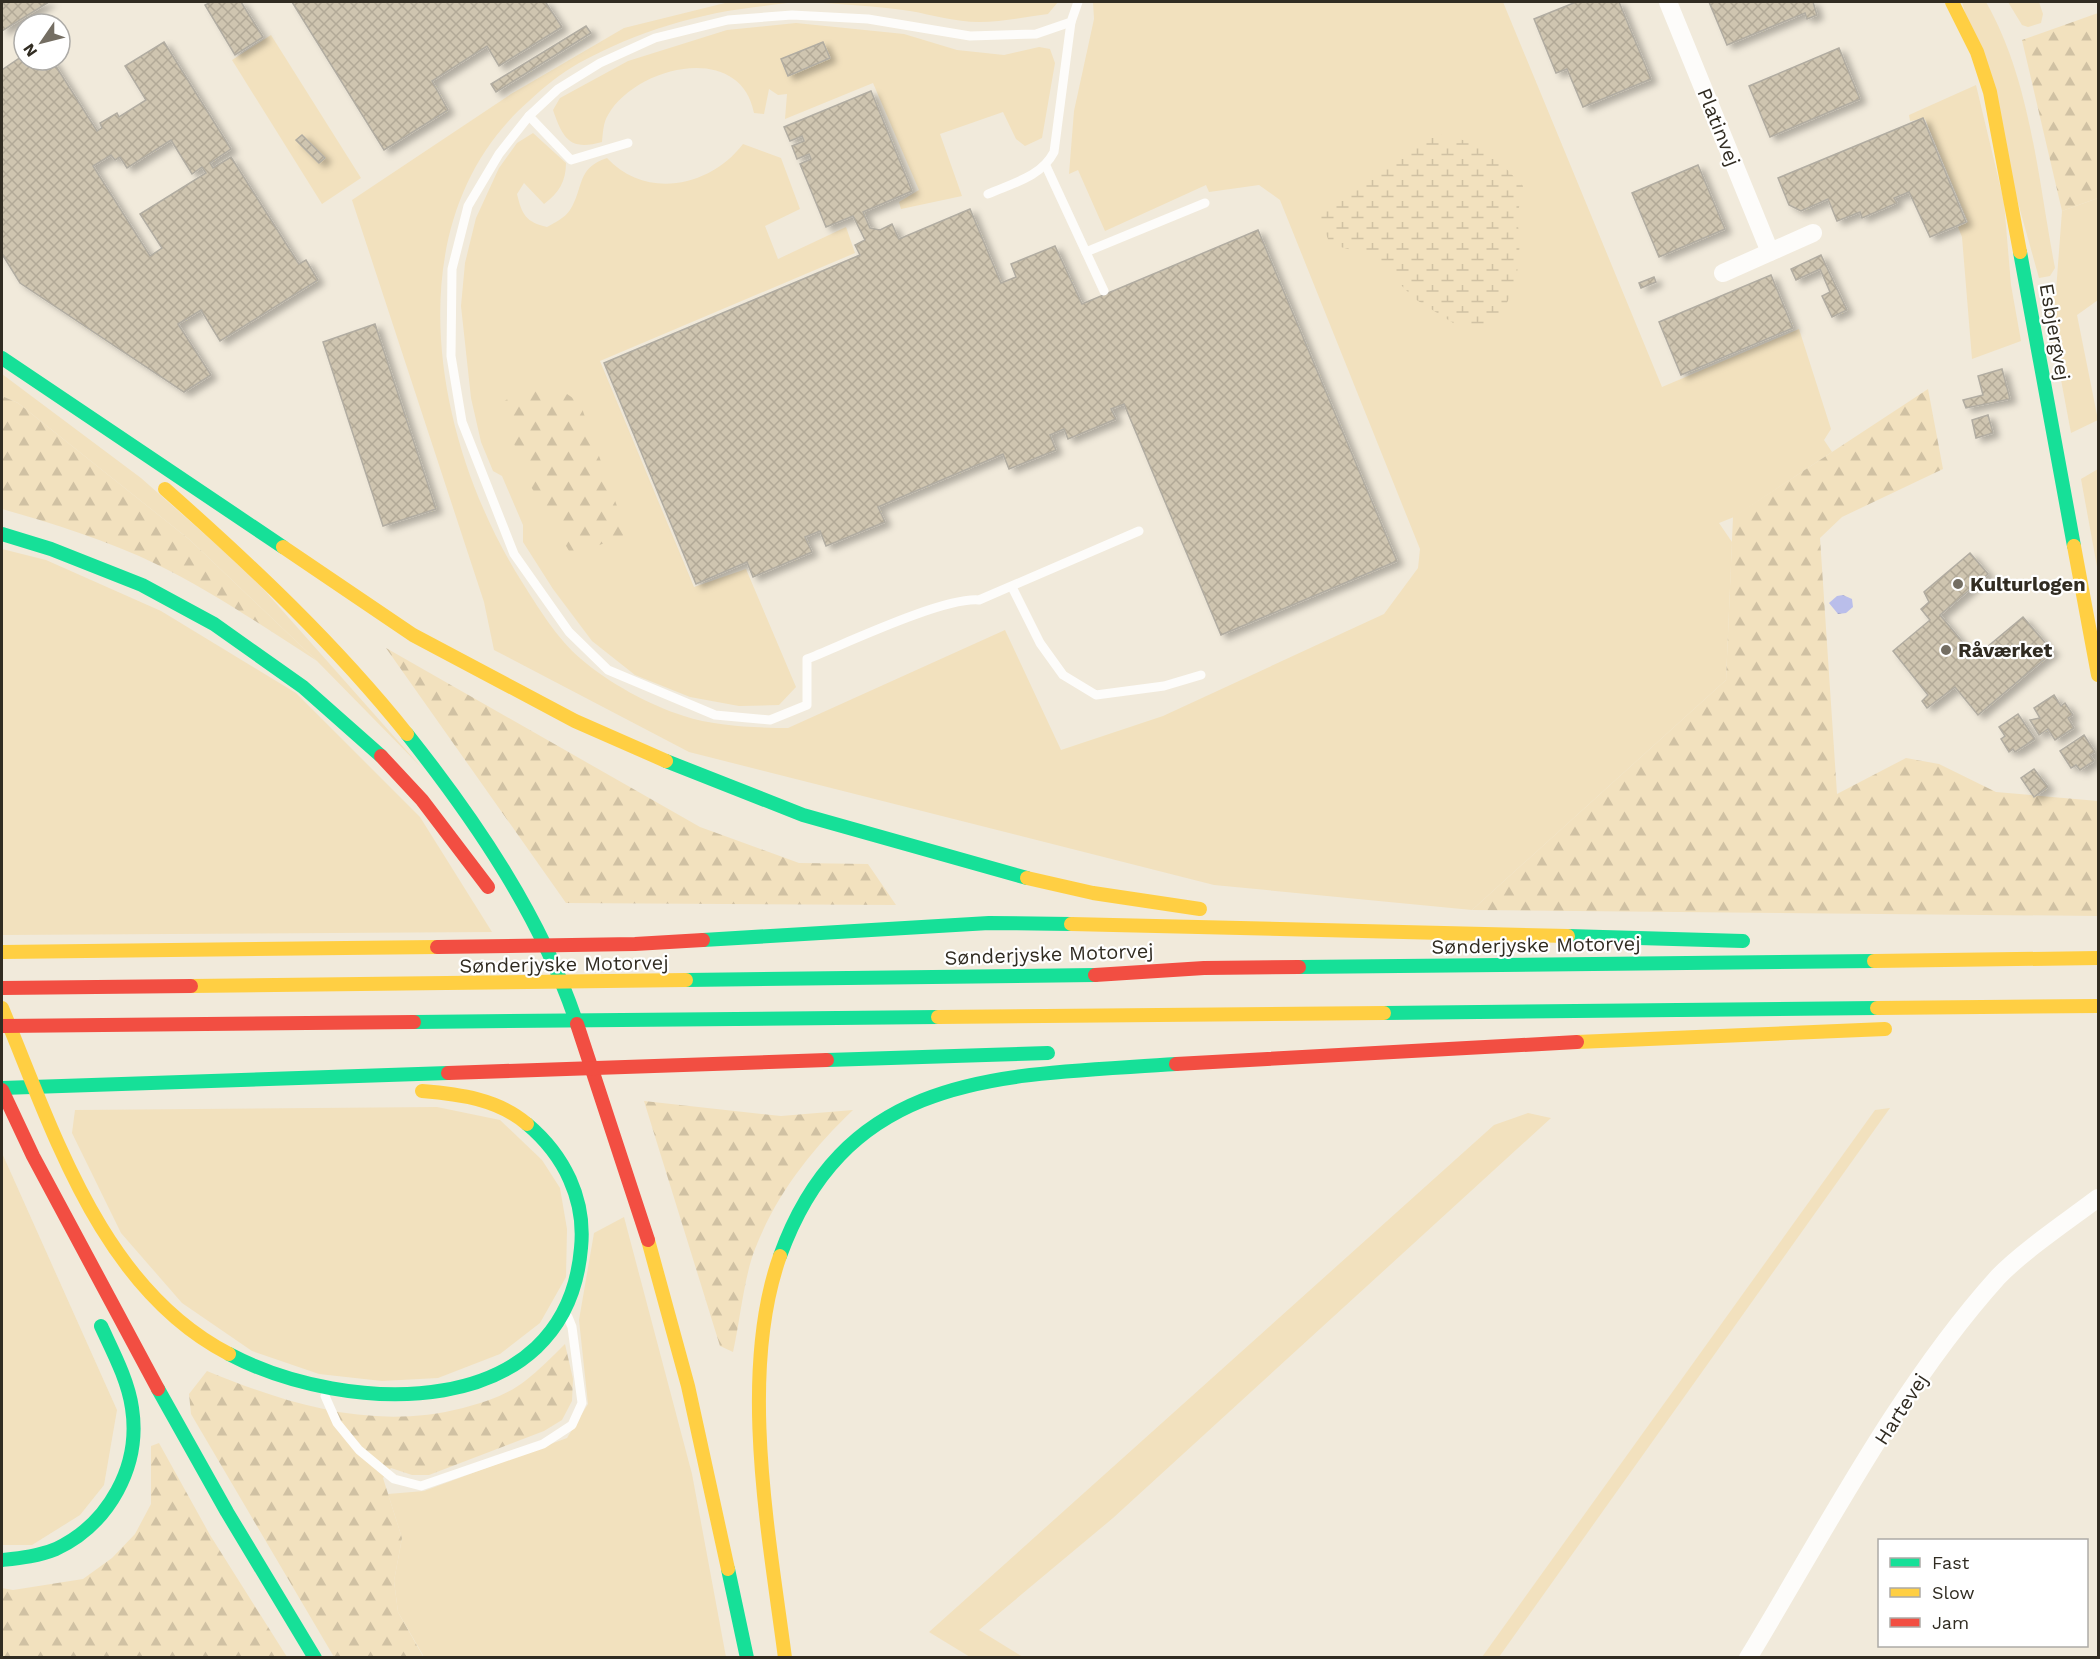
<svg xmlns="http://www.w3.org/2000/svg" width="2100" height="1659" font-family="'Work Sans',sans-serif">
<style>
.grass{fill:#f2e1be}
.forest{fill:url(#forest-firs)}
.wetland{fill:url(#wetland-marsh)}
.water{fill:url(#water-ripples)}
.building{fill:url(#building-cross-hatch);stroke:#b1aca1;stroke-width:1.5;fill-rule:evenodd;filter:url(#shadow)}
.lines{fill:none;stroke-linecap:round;stroke-linejoin:round}
.lane{stroke:#fdfcfa;stroke-width:9}
.street{stroke:#fdfcfa;stroke-width:18}
.fast{stroke:#16e098;stroke-width:14}
.slow{stroke:#ffcf43;stroke-width:14}
.jam{stroke:#f24e42;stroke-width:14}
.poi-dot{fill:#746e63;stroke:#fff;stroke-width:2}
.labels{text-anchor:middle;stroke-width:4.5;stroke-linejoin:round;paint-order:stroke}
.street-label{font-size:20px;fill:#312c22;stroke:#fff}
.poi-label{font-size:20px;font-weight:bold;fill:#312c22;stroke:#fff;text-anchor:start}
</style>
<defs>
<pattern id="forest-firs" width="22" height="20" patternUnits="userSpaceOnUse" patternTransform="scale(1.5)"><rect width="22" height="20" fill="#f2e1be"/><path d="M5 1l3.5 6h-7zM16 11l3.5 6h-7z" fill="#d0c1a3"/></pattern>
<pattern id="wetland-marsh" width="20" height="14" patternUnits="userSpaceOnUse" patternTransform="scale(1.5)"><rect width="20" height="14" fill="#f2e1be"/><path d="M1 5h8M5 5V1M11 12h8M15 12V8" fill="none" stroke="#d0c1a3"/></pattern>
<pattern id="water-ripples" width="26" height="14" patternUnits="userSpaceOnUse" patternTransform="scale(1.5)"><rect width="26" height="14" fill="#babeea"/><path d="M2 4q2-2 4 0t4 0M15 11q2-2 4 0t4 0" fill="none" stroke="#a0a3c8"/></pattern>
<pattern id="building-cross-hatch" width="8" height="8" patternUnits="userSpaceOnUse" patternTransform="scale(1.5)"><rect width="8" height="8" fill="#cfc5b0"/><path d="M0 0l8 8M0 8l8-8" fill="none" stroke="#b2a997"/></pattern>
<filter id="shadow"><feDropShadow dx="6" dy="4" stdDeviation="3" flood-color="#0004"/></filter>
</defs>
<rect width="100%" height="100%" fill="#f1eadb"/>
<g class="grass">
<path d="M729,2H1058L1048,14C1025,17 1002,22 979,22C955,22 933,15 910,11C877,6 840,4 806,2C792,2 778,4 764,6C698,13 638,31 579,63C561,73 544,87 529,101C391,222 434,443 522,582C538,607 557,639 581,659C609,683 649,705 684,716C714,726 757,728 788,728L1005,630L1061,750L1163,716L1384,614L1418,568L1420,549L1280,200L1259,185L1209,192L1206,185L1105,231L1078,170L1069,174L1074,111L1094,19L1093,2H1503L1662,387L1799,329L1831,429L1824,440L1832,452L1734,517L1719,523L1732,542L1726,680L1472,910L1214,885L689,752L494,650L484,602L352,200L511,94L624,28Z"/>
<path d="M1962,2H1986C2031,81 2038,180 2055,268L2050,276L2039,278Z"/>
<path d="M2008,2H2039L2043,14L2041,23L2028,27L2022,25Z"/>
<path d="M796,23L904,34L957,50L1004,55L1039,47L1050,49L1055,63L1042,138L1025,146L1016,139L1003,112L940,134L962,196L901,209L899,202L919,190L873,83L785,119L787,94L778,95L769,89L764,114L754,113C740,41 636,66 608,115C603,123 603,133 602,142C570,151 563,139 553,110L560,98L628,61L727,30Z"/>
<path d="M271,35L361,178L322,204L232,60Z"/>
<path d="M1976,85L2004,202L2011,285L2021,341L1972,359L1962,237L1958,227L1968,222L1925,119L1910,121L1909,115Z"/>
<path d="M533,133L566,163C566,181 559,193 544,204L524,183L517,194C522,215 526,222 547,227C554,223 565,218 570,210C584,188 576,168 607,158C646,200 710,187 743,144L781,158L800,209L765,226L778,259L846,227L855,253L600,361L694,587L746,569L796,687L779,705L739,706L690,697L635,675L592,641L553,589L523,542V525L502,476L493,471L481,442L471,398L461,306L465,263L476,218L499,168L517,143Z"/>
<path d="M2098,198V300L2077,315L2098,420L2071,433L2047,305L2056,291L2062,211Z"/>
<path d="M2,374L141,478L251,575L421,767L317,661L190,540L18,403L2,396Z"/>
<path d="M2098,469V572L2081,479Z"/>
<path d="M2,549L46,560L161,611L296,693L420,817L492,932L2,935Z"/>
<path d="M437,1107L500,1120L542,1160L560,1188L567,1229L566,1277L540,1323L500,1354L438,1378L382,1381L319,1374L252,1351L182,1303L121,1233L72,1133L75,1110Z"/>
<path d="M1890,1108L1499,1657H1482L1875,1110Z"/>
<path d="M1528,1113L1551,1118L1113,1518L979,1630L1023,1657H970L929,1632L1494,1125Z"/>
<path d="M2,1153L117,1410L104,1485L80,1515L32,1545H2Z"/>
<path d="M624,1217L692,1474L726,1657H424L398,1612L394,1581L402,1538L388,1494L424,1491L567,1438L588,1404L579,1320L594,1233Z"/>
</g>
<g class="forest">
<path d="M2098,13V198L2062,211L2022,40Z"/>
<path d="M557,387L580,403L627,534L572,556L530,485L499,405L522,389Z"/>
<path d="M1928,389L1943,469L1842,517L1820,538L1837,794L1906,758L1939,764L1996,792L2098,801V916L1472,910L1726,680L1733,517Z"/>
<path d="M2,396L18,403L190,540L317,661C264,627 213,592 156,564C109,541 52,523 2,509Z"/>
<path d="M386,648L700,827L799,863L868,864L896,905L566,903Z"/>
<path d="M644,1101L781,1116L853,1110C811,1150 776,1195 755,1249C744,1277 740,1321 733,1352L720,1346Z"/>
<path d="M565,1344L573,1379L572,1401L562,1420L544,1431L429,1475H412L391,1468L383,1478L402,1538L394,1581L398,1612L424,1658L334,1657L191,1414L189,1394L207,1371C290,1405 373,1431 463,1408C485,1402 507,1395 525,1381C539,1370 552,1357 565,1344Z"/>
<path d="M159,1443L210,1535L287,1657H2V1588L13,1590L83,1579L112,1558L135,1534L151,1504V1446Z"/>
</g>
<path class="wetland" d="M1434,133L1483,145L1523,186L1517,218L1520,242L1516,285L1496,324L1458,326L1415,299L1382,266L1366,254L1330,244L1318,214Z"/>
<path class="water" d="M1843,595L1852,599L1853,607L1846,613L1838,614L1829,603L1837,596Z"/>
<g class="building">
<path d="M2,2H49L2,31Z"/>
<path d="M211,2H241L263,37L235,55L205,5Z"/>
<path d="M292,2H548L546,3L562,27L499,66L487,46L432,81L448,110L384,150Z"/>
<path d="M1576,2H1619L1651,79L1583,107L1567,69L1556,73L1534,19Z"/>
<path d="M1709,2H1813L1817,15L1807,19L1805,13L1727,45Z"/>
<path d="M586,26L591,33L496,92L491,84Z"/>
<path d="M164,42L231,149L210,163L213,168L231,157L299,264L306,260L318,280L220,341L201,310L178,324L211,375L184,392L20,283L2,254V70L24,55V60H52L97,131L102,128L100,123L117,113L119,117L146,100L125,66ZM171,140L192,174L202,167L206,173L140,214L162,248L150,256L93,166L111,155L115,160L120,157L127,168Z"/>
<path d="M823,42L830,58L788,76L781,59Z"/>
<path d="M1839,48L1860,99L1770,137L1749,86Z"/>
<path d="M871,91L912,191L863,212L870,228L880,230L892,224L899,239L970,209L1001,283L1016,277L1011,264L1055,246L1082,304L1258,230L1397,561L1221,635L1124,404L1111,409L1116,419L1068,439L1064,429L1050,435L1056,450L1009,469L1003,454L878,507L885,522L826,546L820,531L805,537L812,552L753,577L747,562L696,584L604,363L860,255L855,245L865,240L853,216L826,227L800,164L811,159L809,154L797,159L792,146L804,141L802,136L790,141L784,127Z"/>
<path d="M1923,118L1966,222L1930,237L1909,192L1894,198L1897,203L1862,218L1860,212L1837,221L1828,199L1801,211L1789,205L1778,178Z"/>
<path d="M302,135L325,158L319,163L296,140Z"/>
<path d="M1698,165L1725,229L1659,257L1632,193Z"/>
<path d="M1821,255L1847,310L1832,317L1822,296L1830,292L1820,269L1796,280L1791,269Z"/>
<path d="M1771,275L1793,328L1681,375L1659,322Z"/>
<path d="M1654,277L1656,282L1641,288L1639,283Z"/>
<path d="M375,324L436,509L383,526L323,342Z"/>
<path d="M2002,369L2010,399L1966,408L1963,400L1983,395L1978,376Z"/>
<path d="M1988,415L1993,433L1976,438L1972,420Z"/>
<path d="M1970,553L1988,574L1940,615L1975,657L2023,617L2053,652L1978,715L1955,687L1927,708L1922,701L1928,695L1893,651L1930,620L1921,609L1929,602L1924,592Z"/>
<path d="M2054,695L2061,706L2065,703L2073,715L2068,718L2074,728L2055,740L2048,729L2039,735L2030,720L2040,718L2034,708Z"/>
<path d="M2018,714L2035,739L2015,752L2013,749L2009,752L2001,739L2005,736L1999,727Z"/>
<path d="M2084,735L2095,752L2090,755L2094,761L2080,770L2076,765L2071,768L2060,751Z"/>
<path d="M2034,769L2048,787L2034,797L2021,778Z"/>
</g>
<g class="lines">
<g class="lane">
<path d="M1078,2L1071,22L1036,34L970,36L868,19L792,15L728,20L655,38L600,63L558,89L529,116L499,154L468,206L452,269L451,356L462,422L514,554L569,632L608,670L715,715L770,720L807,705V659C845,644 943,597 979,600L1139,531"/>
<path d="M529,116L571,160L628,143"/>
<path d="M1046,166L1104,291"/>
<path d="M988,194C1013,183 1041,177 1054,152L1071,22"/>
<path d="M1086,252L1205,203"/>
<path d="M1012,587L1040,643L1063,675L1096,695L1164,686L1201,675"/>
<path d="M325,1396L337,1423L359,1450L394,1479L421,1486L543,1444L572,1425L582,1403L572,1327L568,1317"/>
</g>
<g class="street">
<path d="M1668,2L1770,252"/>
<path d="M1723,273L1813,233"/>
<path d="M1748,1658C1825,1531 1899,1387 1998,1277C2023,1251 2069,1220 2098,1198"/>
</g>
<g class="fast">
<path d="M2020,252L2074,546"/>
<path d="M2,358L283,547"/>
<path d="M2,534L51,549L142,585L214,624L303,687L381,756"/>
<path d="M407,734C476,821 542,918 577,1024"/>
<path d="M666,761L803,815L1027,878"/>
<path d="M1568,936L1743,941"/>
<path d="M703,940L989,923L1071,924"/>
<path d="M1299,967L1874,961"/>
<path d="M686,980L1095,975"/>
<path d="M1384,1013L1877,1008"/>
<path d="M414,1022L938,1017"/>
<path d="M827,1060L1048,1053"/>
<path d="M2,1088L448,1073"/>
<path d="M780,1256C848,1067 1009,1076 1176,1064"/>
<path d="M229,1354C347,1416 566,1424 581,1248C586,1199 564,1155 527,1124"/>
<path d="M158,1389L227,1512L315,1658"/>
<path d="M2,1560C20,1558 39,1556 56,1549C109,1524 141,1466 132,1408C128,1380 113,1352 101,1326"/>
<path d="M728,1569L747,1658"/>
</g>
<g class="slow">
<path d="M1952,2L1977,52L1990,92L2020,252"/>
<path d="M165,489C251,565 335,644 407,734"/>
<path d="M2074,546L2098,675"/>
<path d="M283,547L413,635L575,721L666,761"/>
<path d="M1027,878L1093,893L1200,909"/>
<path d="M1071,924L1568,936"/>
<path d="M2,952L437,947"/>
<path d="M1874,961L2098,958"/>
<path d="M191,986L686,980"/>
<path d="M2,1008C54,1132 101,1288 229,1354"/>
<path d="M1877,1008L2098,1006"/>
<path d="M938,1017L1384,1013"/>
<path d="M1577,1042L1885,1029"/>
<path d="M422,1091C459,1094 498,1099 527,1124"/>
<path d="M648,1240L688,1386L728,1569"/>
<path d="M780,1256C738,1374 769,1535 785,1658"/>
</g>
<g class="jam">
<path d="M381,756L422,800L488,887"/>
<path d="M437,947L635,944L703,940"/>
<path d="M1095,975L1204,968L1299,967"/>
<path d="M2,988L191,986"/>
<path d="M577,1024L648,1240"/>
<path d="M2,1026L414,1022"/>
<path d="M1176,1064L1577,1042"/>
<path d="M448,1073L827,1060"/>
<path d="M2,1090L33,1156L158,1389"/>
</g>
</g>
<g class="poi-dot">
<circle cx="1958" cy="584" r="6"/>
<circle cx="1946" cy="650" r="6"/>
</g>
<g class="labels">
<g class="street-label">
<text transform="translate(1719 127) rotate(68)" y="7">Platinvej</text>
<text transform="translate(2055 332) rotate(80)" y="7">Esbjergvej</text>
<text transform="translate(1536 945) rotate(-1)" y="7">Sønderjyske Motorvej</text>
<text transform="translate(1049 954) rotate(-2)" y="7">Sønderjyske Motorvej</text>
<text transform="translate(564 964) rotate(-1)" y="7">Sønderjyske Motorvej</text>
<text transform="translate(1901 1409) rotate(-57)" y="7">Hartevej</text>
</g>
<g class="poi-label">
<text x="1970" y="591">Kulturlogen</text>
<text x="1958" y="657">Råværket</text>
</g>
</g>
<rect width="2100" height="1659" fill="none" stroke="#312c22" stroke-width="6"/>
<rect x="1878" y="1539" width="210" height="108" fill="#ffffff" stroke="#adaba7" stroke-width="1.5"/>
<rect x="1890" y="1558" width="30" height="9" fill="#16e098" stroke="#adaba7" stroke-width="1.5"/>
<text x="1932" y="1569" font-size="18" fill="#312c22">Fast</text>
<rect x="1890" y="1588" width="30" height="9" fill="#ffcf43" stroke="#adaba7" stroke-width="1.5"/>
<text x="1932" y="1599" font-size="18" fill="#312c22">Slow</text>
<rect x="1890" y="1618" width="30" height="9" fill="#f24e42" stroke="#adaba7" stroke-width="1.5"/>
<text x="1932" y="1629" font-size="18" fill="#312c22">Jam</text>
<g transform="translate(42 42) rotate(235)"><circle r="28" fill="#ffffff" stroke="#adaba7" stroke-width="1.5"/>
<path d="M0-4.5L10 22L0 15L-10 22Z" fill="#746e63"/>
<text y="-9" font-size="16" font-weight="bold" text-anchor="middle" fill="#312c22">N</text>
</g>
</svg>
